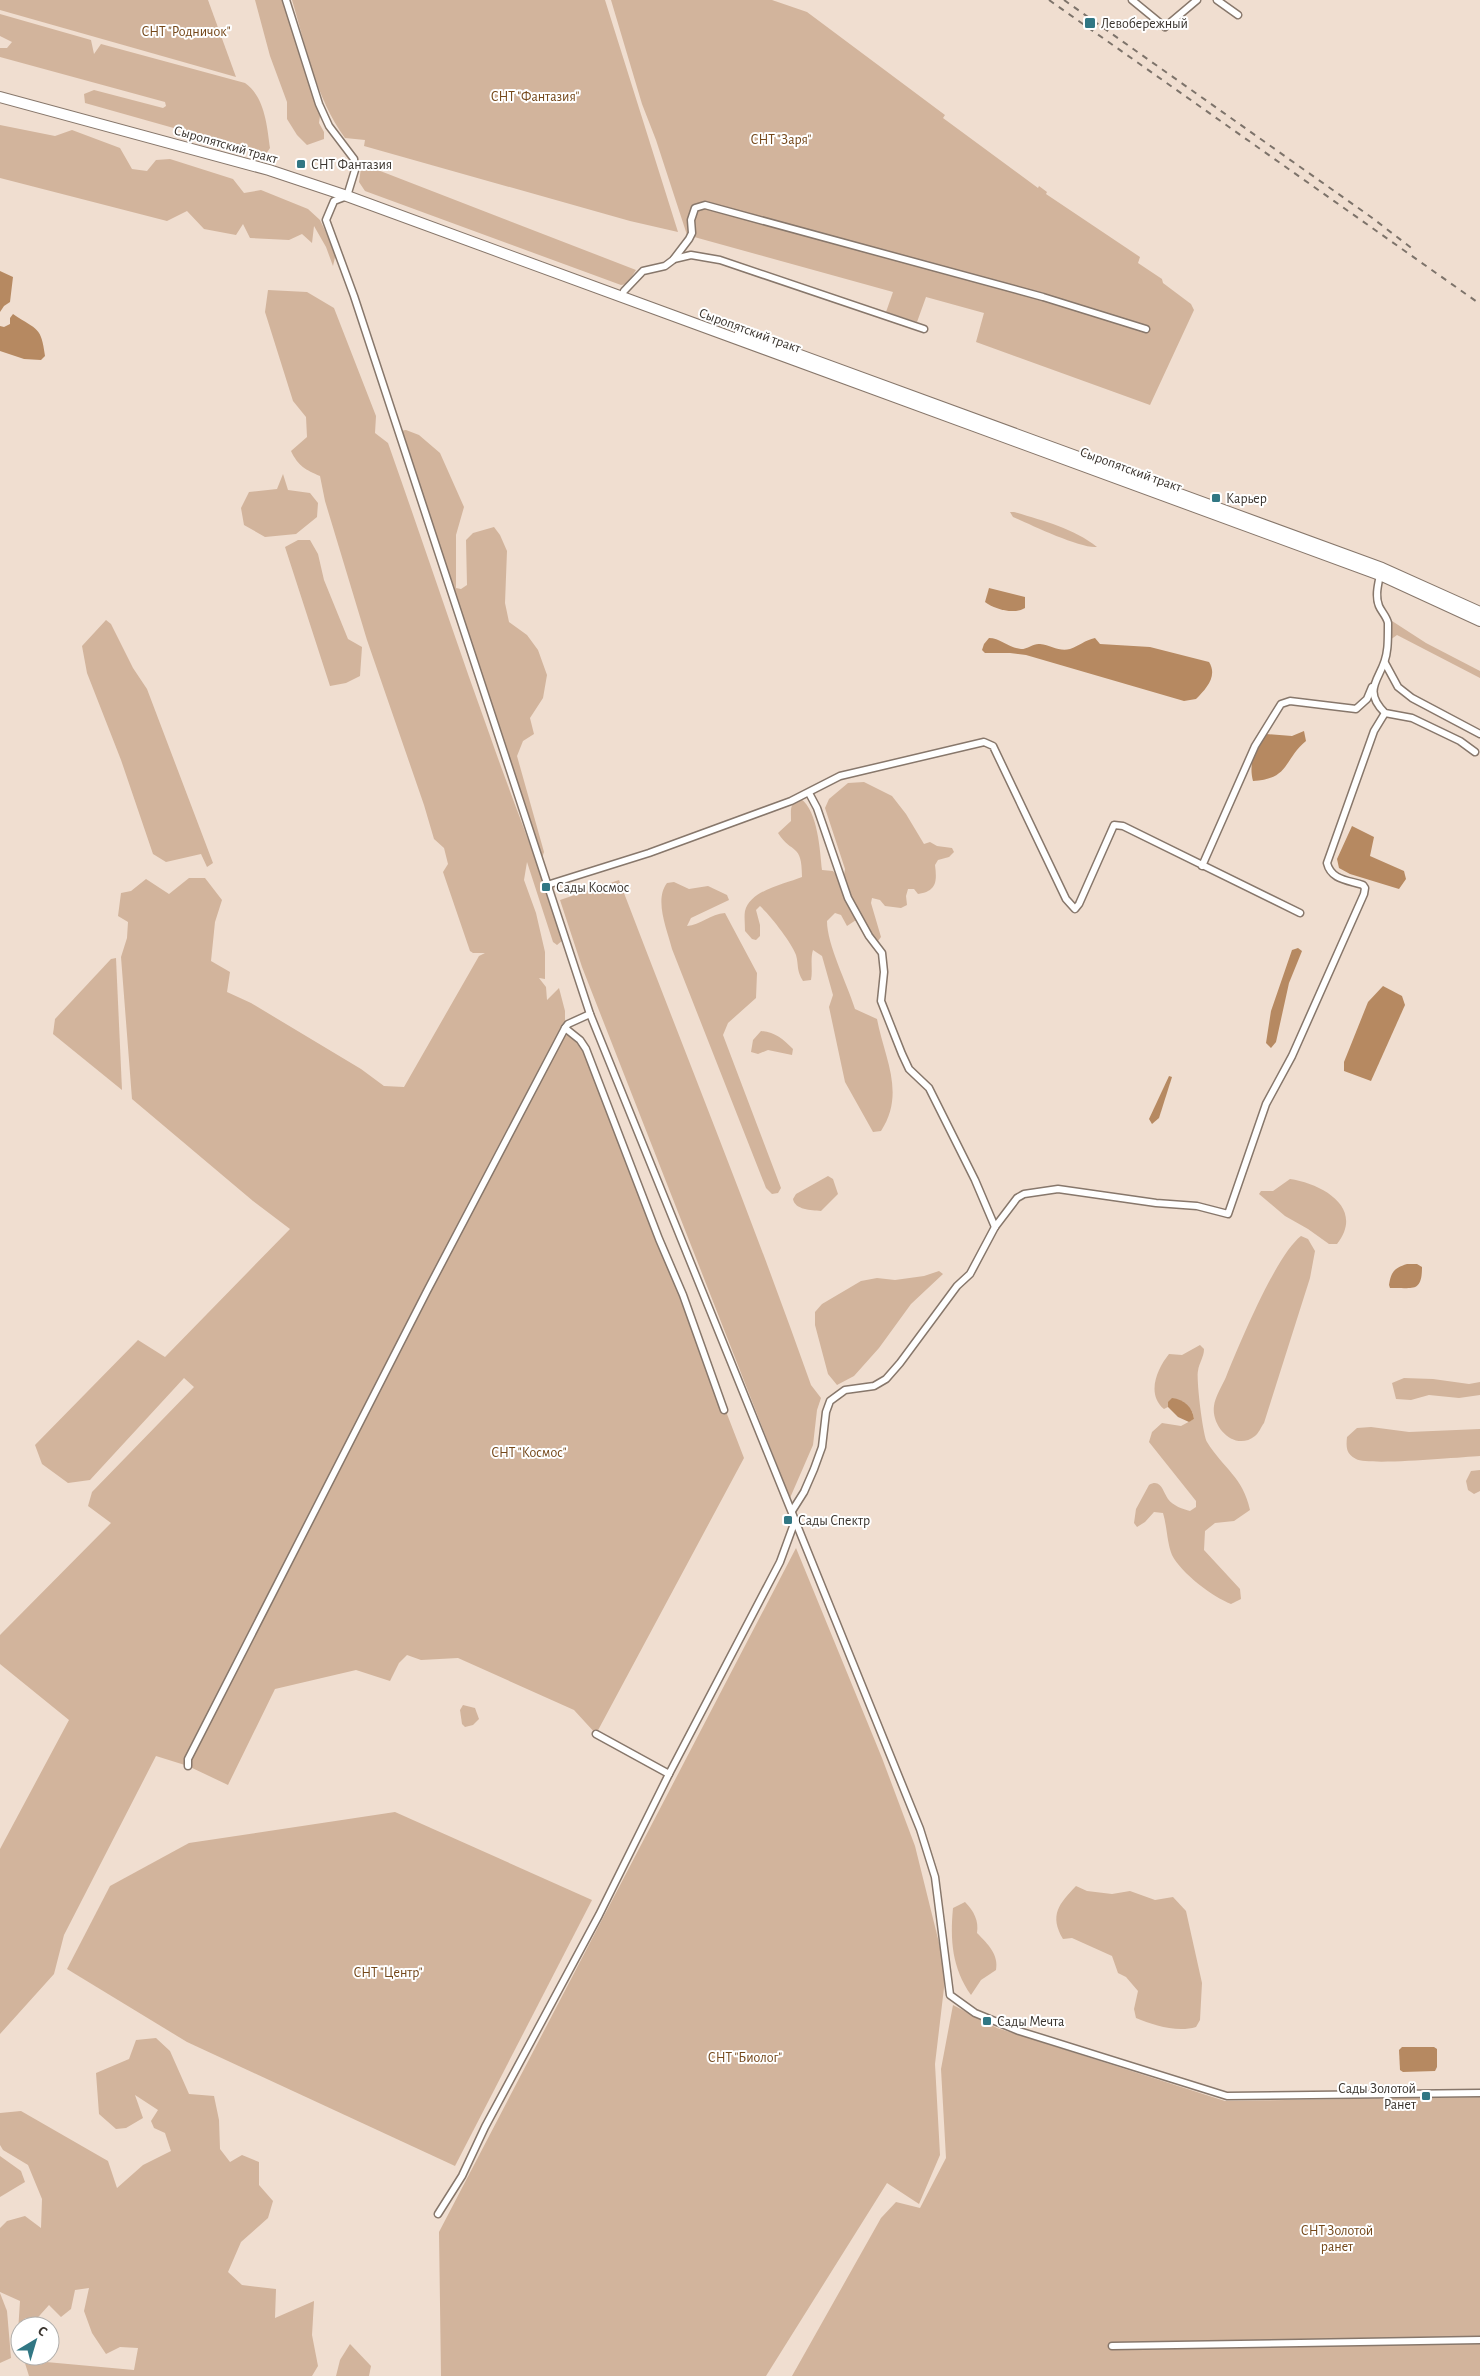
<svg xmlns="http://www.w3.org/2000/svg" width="1480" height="2376" font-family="'Alegreya Sans',sans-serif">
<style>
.green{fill:#d2b49c}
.water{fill:#b68961}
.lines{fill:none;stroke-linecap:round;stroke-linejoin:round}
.street-casing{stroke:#87776b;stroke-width:9}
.primary-casing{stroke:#87776b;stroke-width:12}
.street{stroke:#fff;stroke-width:6}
.primary{stroke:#fff;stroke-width:10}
.rail{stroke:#7d736a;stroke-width:2;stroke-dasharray:6 6;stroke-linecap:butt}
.poi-dot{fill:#317784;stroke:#fff;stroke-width:2}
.labels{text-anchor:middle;stroke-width:4;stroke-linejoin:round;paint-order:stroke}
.poi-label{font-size:14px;fill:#3a342e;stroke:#fff;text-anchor:start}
.park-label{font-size:14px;fill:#744719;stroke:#fff}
.street-label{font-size:14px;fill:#3a342e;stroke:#fff}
</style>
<rect width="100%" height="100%" fill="#f0ded0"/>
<g class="green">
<path d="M0,0H208L236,77L0,10Z"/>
<path d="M255,0H283L320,116L319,123L324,132V139L307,145L297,135L287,119V102L270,56Z"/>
<path d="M292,0H605L678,232L630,221L364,146L365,140L345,138C316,98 306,47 292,0Z"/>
<path d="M611,0H772L807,12L945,115L943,118L1038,188L1039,186L1047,192L1046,194L1140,257L1138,263L1162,279L1163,283L1191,304L1194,310L1150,405L976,342L984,313L926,297L917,322L886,312L893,292L687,235L656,140L642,104Z"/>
<path d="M0,14L91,40L94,54L101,44L245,83C265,97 267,126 270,148L266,154L85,103L84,94L94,90L163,108L166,106L165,102L0,57V48H7L12,42L0,36Z"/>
<path d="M0,125L55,136L72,130L120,148L132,169L147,171L156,160L170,159L233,179L244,193L261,190L308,209L320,220L336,253L333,266L326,247L314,226L312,243L302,234L289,240L250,238L243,224L236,235L204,229L187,211L167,221L0,178Z"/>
<path d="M362,161L370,167L636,270L627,284L621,285L365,191L359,182Z"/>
<path d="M268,290L307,292L334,308L376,416L375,433L388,443C422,539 454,636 489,733C513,802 541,870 563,940L557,945L553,942L527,862L524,880L536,913L545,952V979L539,978L546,987L547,1000L559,988L565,1011V1028L586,1049L744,1458L596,1734L574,1710L458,1658L421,1660L407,1655L399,1663L390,1681L356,1670L275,1689L228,1785L188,1766L156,1756L64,1935L54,1974L0,2034V1849L69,1720L0,1664V1635L111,1523L88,1506L92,1492L194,1387L184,1378L90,1480L68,1483L42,1464L35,1445L138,1340L165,1357L290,1229L253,1201L132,1099L121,957L127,938L128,922L118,916L121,893L131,891L146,879L169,894L189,878H205L222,900L215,922L211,961L230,972L227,992L251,1003L361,1069L384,1086L404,1087L479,956L485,953H473L470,951L443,872L448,864L444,848L434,839L424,805L367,640L325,501L320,476C306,470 298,466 291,451L307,437L306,417L293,401L265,312Z"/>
<path d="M406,430L419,435L440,453L464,507L456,535V588L461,589L467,585L466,540L473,533L494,527L500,535L507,551L505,603L509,622L527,635L538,650L547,675L543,698L530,718L534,734L523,741L517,756L544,852L541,861L399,431Z"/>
<path d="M283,474L288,490L310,493L318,503L317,517L296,534L265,537L244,525L241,508L249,492L277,489Z"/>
<path d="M1010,512H1014C1043,521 1073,528 1097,547C1081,549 1031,525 1013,517Z"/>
<path d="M298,540H310L318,554L324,580L348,639L362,647L360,676L346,683L330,686L285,547Z"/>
<path d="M106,620L111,624L133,668L147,689L213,863L207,867L201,854L166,862L153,854L121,760L87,673L82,646Z"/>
<path d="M1392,621L1426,643L1480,671V678L1397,635L1390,640V622Z"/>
<path d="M864,782L892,796L906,814L924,844L930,842L937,846L952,848L954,852L949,857L938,860L935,865C937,881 937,891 918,894L914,889H908L906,896L907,905L901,908L885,906L880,900L872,898L871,903L881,937L878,941L874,938L863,919L856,920L847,926L841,915L835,913L827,921C827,945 847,983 855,1009L877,1019C884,1057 906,1093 881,1131L873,1132L845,1082L829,1007L833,995L822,956L813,950C810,959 813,970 811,980L803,981C796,970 799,966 796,955C792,943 770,915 760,906L756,910L760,925V936L756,940L752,939L745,931C745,924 744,917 745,911C750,890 785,884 802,877C802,842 792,855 778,833L791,821C791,808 789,804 801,799C818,811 820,851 822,870L833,871L838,877L844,875L845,869L825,808L829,799L848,783Z"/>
<path d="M619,880C683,1048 751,1215 811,1385L821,1398L817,1410L813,1445L790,1498L582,967L560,900Z"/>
<path d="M674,882L689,889L708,886L727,895L729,900L691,918L687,926C700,925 711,914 725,913L757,973L756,998L728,1023L723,1035L781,1188L778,1193L772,1194L766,1188L672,949C667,929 654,900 667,883Z"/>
<path d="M116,958L122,1090L53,1034L55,1019L111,959Z"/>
<path d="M761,1031C775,1032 783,1039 793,1049L792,1055L768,1050L758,1054L751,1052L753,1040Z"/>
<path d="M828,1176L833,1179L838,1194L821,1211C811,1210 795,1210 793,1199L796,1194Z"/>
<path d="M1290,1179C1323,1184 1365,1208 1337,1244H1329L1308,1229L1285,1216L1259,1194L1261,1191H1273Z"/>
<path d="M1301,1236L1308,1239L1315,1251L1310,1278L1264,1423C1261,1427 1259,1433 1255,1436C1235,1452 1211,1427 1214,1406C1215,1397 1222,1386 1226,1377C1239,1345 1276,1255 1301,1236Z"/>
<path d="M939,1271L943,1274L911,1304L879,1348L854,1376L837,1385L828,1374L815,1325V1312L822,1304L861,1281L877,1278L895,1280L924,1276Z"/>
<path d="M1200,1345L1204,1349C1204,1357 1199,1363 1198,1371C1196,1379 1203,1436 1207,1442C1223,1468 1243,1477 1250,1510L1234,1521L1215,1523L1205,1531L1204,1550L1240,1589L1241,1599L1231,1604C1213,1597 1181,1573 1172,1555C1167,1543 1167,1526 1163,1513L1154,1512L1145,1522L1137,1527L1134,1523L1136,1509L1149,1485C1161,1478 1163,1492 1168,1499C1173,1506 1183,1509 1190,1511L1196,1507V1501L1149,1442L1152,1432L1162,1423L1181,1426L1194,1419C1193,1404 1181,1405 1168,1402V1407L1164,1409C1146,1394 1157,1369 1169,1354L1182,1355Z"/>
<path d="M1404,1378L1433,1379L1469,1384L1480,1382V1395L1459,1398L1429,1395L1411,1400L1396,1399L1392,1383Z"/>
<path d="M1371,1427L1409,1432L1480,1429V1456C1460,1457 1369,1466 1356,1459C1346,1454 1346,1447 1347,1437L1357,1428Z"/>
<path d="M1480,1470V1491L1474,1494L1468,1490L1466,1481L1471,1471Z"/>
<path d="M796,1548L882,1758L915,1846L946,1971L935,2064L940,2155L919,2204L887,2183L766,2376H441L439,2232Z"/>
<path d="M463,1705L475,1708L479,1719L473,1725L465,1727L462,1724L460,1710Z"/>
<path d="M395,1812L592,1900L455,2166L187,2042L67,1969L110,1886L189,1843Z"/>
<path d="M1076,1886L1087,1891L1112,1894L1130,1891L1155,1900L1173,1897L1186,1911L1202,1983L1200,2020L1196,2027C1177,2033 1153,2025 1136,2018L1134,2009L1138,1991L1126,1977L1118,1973L1112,1956L1072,1938L1063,1939C1049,1915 1059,1904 1076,1886Z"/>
<path d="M965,1902C974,1911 979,1921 977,1933C988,1944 999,1955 996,1970L981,1980L971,1995C952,1968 950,1940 953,1908Z"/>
<path d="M953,2005L997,2028L1225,2101L1480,2097V2376H792L881,2218L896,2202L920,2208L946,2158L941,2069Z"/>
<path d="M156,2038L170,2051L189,2094L214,2096L219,2120L220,2149L230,2162L242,2155L259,2162V2185L273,2201L268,2218L241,2242L228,2272L242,2285L276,2289L275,2318L314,2301L312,2335L318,2366L312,2376H29L24,2360L134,2370L138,2348L120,2347L106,2354L92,2333L84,2311L89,2288L75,2290L71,2309L61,2317L49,2305L32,2324L20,2326L18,2332L20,2301L0,2292V2228L7,2221L25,2216L41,2228L42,2199L28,2165L3,2150L0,2145V2113L21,2111L108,2161L117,2188L143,2165L171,2151L165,2133L154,2128L151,2121L158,2110L135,2095L143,2118L126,2128L116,2129L99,2114L96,2073L129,2059L136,2040Z"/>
<path d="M0,2156L21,2171L25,2182L0,2197Z"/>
<path d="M0,2293L7,2311L11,2358L0,2363Z"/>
<path d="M350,2344L371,2366L369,2376H336L340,2360Z"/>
</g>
<g class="water">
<path d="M0,271L13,277L10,302L4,306L0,312Z"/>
<path d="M13,314C38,331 41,326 45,356L41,360L24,359L0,351V326L4,327L10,324V318Z"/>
<path d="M989,588L1025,597V608C1014,615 994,609 985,602Z"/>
<path d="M989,638C1000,638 1009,648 1021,649C1028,649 1034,643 1040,644C1051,645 1059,652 1070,649C1079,646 1085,640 1095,638L1100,644L1150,647L1209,662C1218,676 1206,689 1196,699L1184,701L1026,655L1010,653H985L982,650L984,644Z"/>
<path d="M1304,731L1306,741C1283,760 1290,779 1253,781C1248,761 1256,750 1266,734L1292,736Z"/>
<path d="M1352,826L1374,837L1370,856L1404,871L1406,879L1399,889L1350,874L1339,868L1337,859Z"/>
<path d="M1298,948L1302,951L1289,983L1276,1042L1271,1048L1266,1043L1271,1011L1292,950Z"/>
<path d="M1383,986L1402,996L1405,1005L1371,1081L1344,1071V1062L1368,1002Z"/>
<path d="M1169,1076L1172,1077L1159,1118L1152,1124L1149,1119Z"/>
<path d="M1407,1264H1417L1422,1267C1422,1294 1412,1287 1390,1288L1389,1285C1391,1272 1394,1268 1407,1264Z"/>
<path d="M1172,1398C1184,1399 1193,1408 1194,1419L1189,1422L1178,1417L1168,1407V1402Z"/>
<path d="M1402,2047H1434L1437,2049V2067L1435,2071L1403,2072L1400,2070L1399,2050Z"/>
</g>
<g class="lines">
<defs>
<g id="street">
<path d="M286,0L319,104L329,126L354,159L355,170L347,196L334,201L326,220L354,296L590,1014L920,1829L935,1877L950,1995L975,2013L1019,2031L1227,2096L1480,2093"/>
<path d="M1132,0L1165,27L1197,0"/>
<path d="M1217,0L1238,15"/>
<path d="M674,259L691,255L720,260L924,329"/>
<path d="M624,291L643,271L665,266L673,260L689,239L692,233L691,220L695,208L705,205L1043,297L1146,329"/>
<path d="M1380,575C1378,585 1375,596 1379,606C1381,611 1387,617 1388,623C1388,626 1388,646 1387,650C1385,677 1359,687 1385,713L1412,718L1460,741L1475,752"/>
<path d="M1385,663L1398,687L1412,698L1480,734"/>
<path d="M809,793L817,808L848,898L869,936L882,953L884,972L881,1001L902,1054L909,1069L929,1088L975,1180L995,1227"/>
<path d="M1202,866L1255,746L1281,704L1290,701L1356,709L1367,699L1372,687"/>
<path d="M547,885L649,853L791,801L840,776L984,742L993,746L1066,899L1075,909L1079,904L1114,825L1123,826L1300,913"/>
<path d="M565,1028L580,1040L586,1049L659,1239L683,1295L724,1410"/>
<path d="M792,1511L804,1492L814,1469L822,1447L826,1412L830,1401L845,1390L874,1386L886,1379L900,1363L957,1286L970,1274L995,1227L1017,1198L1024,1194L1058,1189L1156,1203L1197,1206L1228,1214L1266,1104L1292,1056L1364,894L1365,888L1363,885C1348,880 1331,880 1327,863L1374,731L1385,713"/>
<path d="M596,1734L669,1774"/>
<path d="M188,1766V1759L427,1291L565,1028L568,1024L590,1014"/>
<path d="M438,2214L462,2176L485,2127L599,1915L669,1774L780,1562L795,1521"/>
<path d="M1112,2346L1480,2340"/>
</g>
<g id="primary">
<path d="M0,97L269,170L347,196L1380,575L1480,621"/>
<path d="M740,333L1382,568L1480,612"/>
</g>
</defs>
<use href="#street" class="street-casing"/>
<use href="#primary" class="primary-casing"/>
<use href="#street" class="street"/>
<use href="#primary" class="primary"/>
<g class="rail">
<path d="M1049,0L1480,304"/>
<path d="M1064,0L1371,217L1414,250"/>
</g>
</g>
<g class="poi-dot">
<rect x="1084" y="17" width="12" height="12" rx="2.5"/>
<rect x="296" y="159" width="10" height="10" rx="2.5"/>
<rect x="1211" y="493" width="10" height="10" rx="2.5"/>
<rect x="541" y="882" width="10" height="10" rx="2.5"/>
<rect x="783" y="1515" width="10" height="10" rx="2.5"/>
<rect x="982" y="2016" width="10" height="10" rx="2.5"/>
<rect x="1421" y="2091" width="10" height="10" rx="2.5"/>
</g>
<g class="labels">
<g class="poi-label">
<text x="1101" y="28">Левобережный</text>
<text x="311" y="169">СНТ Фантазия</text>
<text x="1226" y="503">Карьер</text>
<text x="556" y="892">Сады Космос</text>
<text x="798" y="1525">Сады Спектр</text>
<text x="997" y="2026">Сады Мечта</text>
<text x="1416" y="2093" text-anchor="end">Сады Золотой<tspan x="1416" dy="16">Ранет</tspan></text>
</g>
<g class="park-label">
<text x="186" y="36">СНТ "Родничок"</text>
<text x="535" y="101">СНТ "Фантазия"</text>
<text x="781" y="144">СНТ "Заря"</text>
<text x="529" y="1457">СНТ "Космос"</text>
<text x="388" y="1977">СНТ "Центр"</text>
<text x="745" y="2062">СНТ "Биолог"</text>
<text x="1337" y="2235">СНТ Золотой<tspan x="1337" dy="16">ранет</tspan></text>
</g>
<g class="street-label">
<text transform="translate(226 144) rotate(16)" y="5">Сыропятский тракт</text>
<text transform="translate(750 330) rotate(20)" y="5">Сыропятский тракт</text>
<text transform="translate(1131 469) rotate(20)" y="5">Сыропятский тракт</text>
</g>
</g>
<g transform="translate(35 2341) rotate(38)"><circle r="24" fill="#ffffff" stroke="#b0aeab"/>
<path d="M0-4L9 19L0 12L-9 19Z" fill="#317784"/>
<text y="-8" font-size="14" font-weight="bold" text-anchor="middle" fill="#3a342e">С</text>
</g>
</svg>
